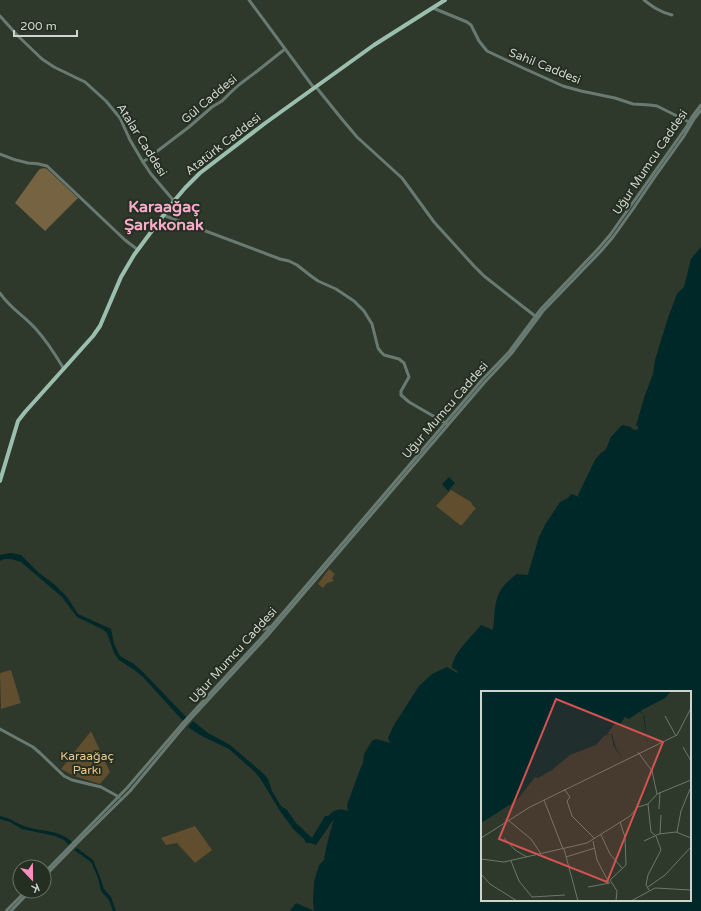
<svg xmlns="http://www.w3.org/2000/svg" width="701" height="911" font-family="'Varela Round',sans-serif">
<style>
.green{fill:#604e2e}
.forest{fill:#766342}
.water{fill:#002829;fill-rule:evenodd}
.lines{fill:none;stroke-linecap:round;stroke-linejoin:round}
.minor{stroke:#687a72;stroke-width:3}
.major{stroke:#9abfaf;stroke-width:4}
.labels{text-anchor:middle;stroke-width:4;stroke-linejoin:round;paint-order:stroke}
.street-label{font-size:12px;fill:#ced5cc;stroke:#242e21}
.park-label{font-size:12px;fill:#e9c68d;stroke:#242e21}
.district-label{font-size:16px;font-weight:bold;fill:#faabcb;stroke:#242e21}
.inset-road{fill:none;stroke:#6e776b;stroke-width:1}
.view{fill:#d45351;fill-opacity:0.15;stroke:#d45351;stroke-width:2}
.inset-edge{fill:none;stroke:#ced5cc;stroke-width:2}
</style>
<rect width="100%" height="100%" fill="#2e382b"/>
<g class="green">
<path d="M451,490L471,502L473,506L476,508L462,525H460L436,506Z"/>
<path d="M329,569L335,574L333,576V577L332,579L334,581L327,583L323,588L318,584Z"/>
<path d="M11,670L21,703L1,709L0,673Z"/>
<path d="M91,731L110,772L100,784L74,776L61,769Z"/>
<path d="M195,826L212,850L195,863L177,843L166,845L161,838Z"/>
</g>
<path class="forest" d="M44,168L47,169L78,198L45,231L15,203L38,171L40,169Z"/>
<g class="water">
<path d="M701,247V911H290L296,903L314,911L313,901L314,882L319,865L324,860C326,846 330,832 334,819L316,845L311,843H306L304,839L294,830L280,811L260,778L255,772L229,749L200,735L188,727L193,721L208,733L230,745L264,774L268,779L272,791L281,806L287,810L296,823L312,838L325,816H328C334,809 340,808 348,811L347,805L359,772L363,763L364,754L372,741L376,739L390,743L388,738L394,725L419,686L432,674L447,667L457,673L458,672L456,670L452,668C453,652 472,637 481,625L493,630C496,603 493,591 517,574L528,575L529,570L531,564L539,537L545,525L560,502L568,498L571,494L580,497L578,495L595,460L601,453C609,449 607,444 611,437C615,433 618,429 622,425L631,427L632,429L636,430L638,429V426H636L644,398L653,374L655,360L668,318L677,294L684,287L691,259ZM482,692H690V900H482Z"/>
<path d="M449,477L455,483L448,491L442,484Z"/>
<path d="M10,553L17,554L21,555L39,573L55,585L67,597L78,614L111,629L114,644L120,656L134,664L143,672L187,718L183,721L142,676L133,669L119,660L114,653L107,633L102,629L77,617L62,597L55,591L21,562L11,559H4L0,561V555Z"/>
<path d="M0,816C11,818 15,823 24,826C41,832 58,829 72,842L69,845L64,840L55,836L22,829L10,822L0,819Z"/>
<path d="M77,848L93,860L100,877L104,889L111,897L116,911H113L109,900L101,891L98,878L91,862L74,850Z"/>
</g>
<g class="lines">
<g class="minor">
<path d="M249,0L314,88"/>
<path d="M644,0C653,7 660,12 672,15"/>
<path d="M433,8L467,22L471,25L479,41L487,51L523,68L563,86L581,91L615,98L633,104L650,105L657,106L689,122"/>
<path d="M0,16L18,36L42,59L54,67L85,82L106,101L120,118L130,140L143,162L151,174L174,201"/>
<path d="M316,87L341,118L357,137L402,178L434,222L474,266L484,276L535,316"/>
<path d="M0,154C9,158 18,161 28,163C35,163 41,164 47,166L125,240L138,250"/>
<path d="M143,162L189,127L212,107L222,101L231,92L240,84L256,72L285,49"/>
<path d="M163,215L280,259L289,261L297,265L311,276L318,281L336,289L354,301L364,311L372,324L378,348L381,352L384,355L399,359L404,363L409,377L401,391V395L409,402L447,424"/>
<path d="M0,293C9,307 24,316 35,328C47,341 55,354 64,369"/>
<path d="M261,630L270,627"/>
<path d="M0,729L33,747L40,753L64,776L72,780L101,787L119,797"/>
<path d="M44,873L127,788L183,723L265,634L482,380L509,352L541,309L598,249L610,235L687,126L692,117L701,105"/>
<path d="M44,877L80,840L130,791L185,725L268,635L484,383L511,354L543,311L601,251L613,237L633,209L654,178L684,136L694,119L701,110"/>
<path d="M6,911L26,891"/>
<path d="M11,911L30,891"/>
</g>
<path class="major" d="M0,481L18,421L25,412L93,336L100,326L121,277L134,255L174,201L185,188L200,173L264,124L374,45L445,0"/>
</g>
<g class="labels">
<g class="street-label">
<text transform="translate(545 66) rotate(22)" y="4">Sahil Caddesi</text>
<text transform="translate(209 99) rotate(-40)" y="4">Gül Caddesi</text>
<text transform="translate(142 140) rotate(58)" y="4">Atalar Caddesi</text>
<text transform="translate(223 144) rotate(-38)" y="4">Atatürk Caddesi</text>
<text transform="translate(650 162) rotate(-56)" y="4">Uğur Mumcu Caddesi</text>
<text transform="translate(445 410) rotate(-49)" y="4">Uğur Mumcu Caddesi</text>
<text transform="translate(233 655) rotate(-48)" y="4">Uğur Mumcu Caddesi</text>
</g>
<g class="park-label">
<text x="87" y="760">Karaağaç<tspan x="87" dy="14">Parkı</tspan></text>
</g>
<g class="district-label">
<text x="164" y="212">Karaağaç<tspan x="164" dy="18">Şarkkonak</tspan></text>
</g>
</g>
<g transform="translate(481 691)">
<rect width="210" height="210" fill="#2e382b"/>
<path d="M0,0H190L184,7L159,20L162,22L163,24L167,56L162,22L158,21L148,28L144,26L139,33L134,32L126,43H131L135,57L142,68L133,56L130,43L123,45L115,54L89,64L71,79L57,87L54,86L36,109L0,132Z" fill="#002829"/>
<path class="inset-road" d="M184,25L195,45M202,56L210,70M157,61L171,80L176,103M83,98L89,106L86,110L91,125L114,148M63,109L82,158M167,113L170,141L174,144M178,118L179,101M27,129L50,148L60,163M196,141L200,120L209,98M179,143L180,124M120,144L129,163L141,177M0,147L49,116L196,44L210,17M23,147L34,159L46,166M112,150L116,169L128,192M163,150L178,143L195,141L210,147M83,158L97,210M85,166L114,157M0,168L23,171L106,152L149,125L157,116L167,113L176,103L210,89M30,170L38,190L51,206L84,204M0,183L9,193L36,210M107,196L129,192M167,196L184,184L210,156M168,199L165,194L167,184L180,159L175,145M135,210L136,200L129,189L145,174L144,146L139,131M150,210L174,197L210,199"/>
<path class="view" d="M75,8L182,51L126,191L18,148Z"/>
<rect width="210" height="210" class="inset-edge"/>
</g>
<g transform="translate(32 879) rotate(158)"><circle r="19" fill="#242e21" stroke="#687165"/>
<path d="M0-3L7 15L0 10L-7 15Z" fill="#fd8ebf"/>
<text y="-6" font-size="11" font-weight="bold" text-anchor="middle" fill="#ced5cc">K</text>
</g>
<path d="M14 30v6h63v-6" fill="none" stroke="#ced5cc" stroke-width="2"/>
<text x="20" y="30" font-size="12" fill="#ced5cc" stroke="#242e21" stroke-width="3" paint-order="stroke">200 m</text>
</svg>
